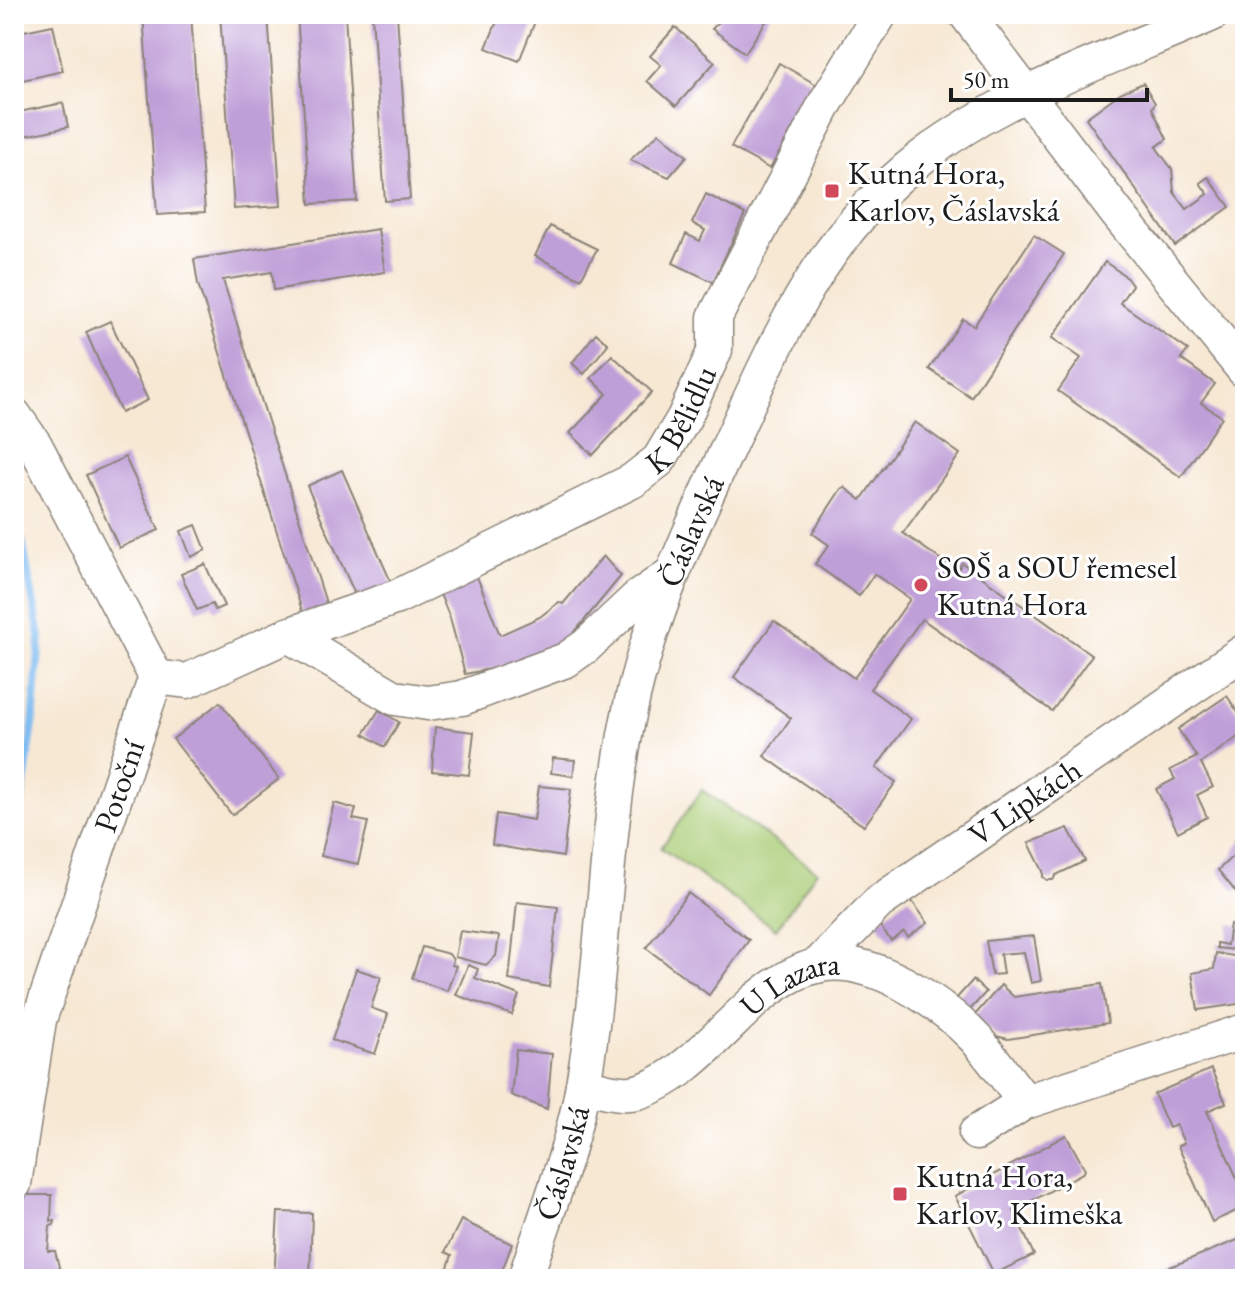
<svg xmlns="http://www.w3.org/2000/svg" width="1259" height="1293" font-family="'EB Garamond',serif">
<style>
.green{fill:#a9cc75;stroke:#627448;stroke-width:2}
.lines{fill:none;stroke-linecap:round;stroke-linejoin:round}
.stream{stroke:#7dbbf1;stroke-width:8}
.building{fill:#bf9fd8}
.minor-casing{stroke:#8a8278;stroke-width:37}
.minor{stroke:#fff;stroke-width:34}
.poi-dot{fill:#d1495b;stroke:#fff;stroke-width:3}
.labels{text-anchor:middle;stroke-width:6;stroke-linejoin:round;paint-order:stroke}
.poi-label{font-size:32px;fill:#1c1c1c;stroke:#fff;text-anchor:start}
.street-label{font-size:32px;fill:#1c1c1c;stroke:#fff}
</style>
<rect width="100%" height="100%" fill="#fff"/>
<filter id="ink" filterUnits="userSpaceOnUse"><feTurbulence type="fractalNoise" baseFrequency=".0125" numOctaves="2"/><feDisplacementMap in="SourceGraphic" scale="16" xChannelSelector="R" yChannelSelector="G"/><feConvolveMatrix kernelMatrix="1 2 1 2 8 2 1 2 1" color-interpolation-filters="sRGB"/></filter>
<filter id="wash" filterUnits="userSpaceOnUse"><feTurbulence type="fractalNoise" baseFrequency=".006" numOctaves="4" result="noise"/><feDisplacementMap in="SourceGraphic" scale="32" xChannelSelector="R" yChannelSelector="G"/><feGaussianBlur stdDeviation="1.8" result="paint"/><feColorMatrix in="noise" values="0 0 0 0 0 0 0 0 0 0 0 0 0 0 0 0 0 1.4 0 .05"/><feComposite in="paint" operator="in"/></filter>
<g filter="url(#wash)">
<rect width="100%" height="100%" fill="#f7e8d4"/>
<path class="green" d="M702,790L817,871L776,929L661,848Z"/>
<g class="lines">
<path class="stream" d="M14,526L22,541L40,637L33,725L14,847"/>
</g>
<g id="blocks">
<g class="building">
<path d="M143,14H191L205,212L157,215Z"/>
<path d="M220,14H268L281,206L234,209Z"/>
<path d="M297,14H345L357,201L310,204Z"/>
<path d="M372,14H397L410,199L385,201Z"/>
<path d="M500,14H538L519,61L486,48Z"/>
<path d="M707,14H771L745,53L712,29L720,21Z"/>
<path d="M53,25L63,71L14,82V33Z"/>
<path d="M675,27L715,62L676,106L647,81L661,65L650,56Z"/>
<path d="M779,63L817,85L770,169L731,147Z"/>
<path d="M1143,83L1155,103L1152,108L1167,139L1156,147L1172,169L1174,192L1187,209L1208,194L1200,183L1208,177L1230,207L1175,246L1086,118L1120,93Z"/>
<path d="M63,103L68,127L14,138V113Z"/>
<path d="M659,133L687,156L669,177L630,160Z"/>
<path d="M706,194L745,214L713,282L673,263L686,234L700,241L705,230L692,223Z"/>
<path d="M550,226L597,249L581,279L535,256Z"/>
<path d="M378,229L385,272L274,290L272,272L223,280L328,609L304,617L198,284L194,259Z"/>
<path d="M1034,235L1064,254L971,397L929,369L963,319L974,326Z"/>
<path d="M1105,262L1124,275L1132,285L1120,303L1188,350L1181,359L1215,384L1201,403L1222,417L1181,477L1058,391L1081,358L1052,338Z"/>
<path d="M110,321L148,400L121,413L86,332Z"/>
<path d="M596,333L608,344L584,374L572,363Z"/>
<path d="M612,355L652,392L593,455L570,433L607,394L591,378Z"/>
<path d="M915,422L960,454L903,533L957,571L962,563L1092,655L1052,711L922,619L870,689L911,719L876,768L896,782L864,826L764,756L791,718L734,677L774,621L854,678L910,599L874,574L859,596L815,564L829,545L812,533L841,489L844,487L861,500Z"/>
<path d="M125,457L159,530L119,548L86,475Z"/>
<path d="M342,470L394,589L357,599L307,486Z"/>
<path d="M196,525L206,550L191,557L181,531Z"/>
<path d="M603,556L621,576L559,651L509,665L465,674L450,618L437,587L474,569L500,635L540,617L559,602L563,604Z"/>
<path d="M205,564L224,606L215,610L212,604L197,610L181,574Z"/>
<path d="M1227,696L1245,723V732L1201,763L1213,787L1197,795L1207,817L1178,832L1156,789L1175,779L1170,770L1197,757L1178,729Z"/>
<path d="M220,702L279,779L232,815L173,739Z"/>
<path d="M379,710L399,722L385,747L364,734Z"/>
<path d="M435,727L474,732L469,775L432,771Z"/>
<path d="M553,758L575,760L573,776L551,773Z"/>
<path d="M539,786L571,789L563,857L492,845L496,814L534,820Z"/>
<path d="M334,803L356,809L353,819L368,822L358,864L321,856Z"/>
<path d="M1068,828L1085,861L1056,875L1053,880H1047L1043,877V871L1029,843Z"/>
<path d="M1245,834V882L1235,891L1218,870L1235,854L1234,852Z"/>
<path d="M688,893L749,940L709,995L646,948Z"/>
<path d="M909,897L928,923L908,937L904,932L891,941L877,922Z"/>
<path d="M517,902L558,907L549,987L509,980Z"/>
<path d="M1230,924L1245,926V951L1217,948V943L1227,945Z"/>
<path d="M460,931L499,936L496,956L486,965L455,957Z"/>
<path d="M1034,936L1041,981L1031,983L1024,952L1000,954L1003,974L992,975L986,941Z"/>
<path d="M422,947L449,954L453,960L452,965L456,966L447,991L412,978Z"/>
<path d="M1216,953L1245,958V1003L1198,1010L1192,973L1214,969Z"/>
<path d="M468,965L478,969L475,978L519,995L512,1015L456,995Z"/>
<path d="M356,969L381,977L371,1008L388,1014L375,1054L332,1040Z"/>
<path d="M973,980L986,992L968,1012L955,1000Z"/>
<path d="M1102,984L1108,1023L1008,1039L996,1036L974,1016L1001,985L1014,997Z"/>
<path d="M516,1050L552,1054L547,1109L511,1095Z"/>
<path d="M1211,1069L1226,1103L1207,1111L1245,1196V1207L1212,1222L1178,1146L1184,1143L1176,1125L1169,1128L1154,1094Z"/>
<path d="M1066,1135L1085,1169L1084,1172L1014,1211L1034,1255L994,1274L955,1196Z"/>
<path d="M16,1195H52L51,1221H55L54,1225L50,1226L48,1251H55L62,1279H17L14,1267Z"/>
<path d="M278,1212L312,1213L310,1279H274Z"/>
<path d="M461,1220L512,1244L499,1279H444L452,1255L445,1252Z"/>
<path d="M1245,1237V1279H1140Z"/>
</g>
</g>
</g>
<g filter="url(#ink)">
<use href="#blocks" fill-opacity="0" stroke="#8a8278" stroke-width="2"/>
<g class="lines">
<defs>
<g id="minor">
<path d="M966,14L1116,212L1245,371"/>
<path d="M14,415L35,445L156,677L39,1020L14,1184"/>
<path id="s1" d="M288,635L397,597L632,481L659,460L684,418L715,350V317L826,102L880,14"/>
<path d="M156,677L187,681L288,635L395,698L428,703L462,698L566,660L586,646L637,598L673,573"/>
<path id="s2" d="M817,966L879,902L1245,651"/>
<path id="s3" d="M583,1085C601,1089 620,1096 637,1092C682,1080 723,1029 757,999C774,985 794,972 815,966C870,952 940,1002 976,1039C992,1058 1010,1082 1025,1102"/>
<path d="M976,1133L1025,1102L1245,1031"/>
<path id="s4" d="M525,1279C546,1214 573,1147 584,1079C605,957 604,831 630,710C652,605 702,506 746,408C791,310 835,224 922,157C1005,93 1116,56 1212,14"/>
</g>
</defs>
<use href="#minor" class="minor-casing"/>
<use href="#minor" class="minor"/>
</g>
</g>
<g class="poi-dot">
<rect x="824" y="183" width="16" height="16" rx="4"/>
<circle cx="921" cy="585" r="8"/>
<rect x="892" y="1186" width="16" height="16" rx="4"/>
</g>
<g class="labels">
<g class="poi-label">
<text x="848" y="184">Kutná Hora,<tspan x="848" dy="37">Karlov, Čáslavská</tspan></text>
<text x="937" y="578">SOŠ a SOU řemesel<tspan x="937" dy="37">Kutná Hora</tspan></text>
<text x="916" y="1187">Kutná Hora,<tspan x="916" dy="37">Karlov, Klimeška</tspan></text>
</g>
<g class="street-label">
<text dy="11" stroke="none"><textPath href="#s1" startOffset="458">K Bělidlu</textPath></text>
<text dy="11" stroke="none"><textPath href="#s4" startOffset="770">Čáslavská</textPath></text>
<text transform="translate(119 786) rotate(-71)" y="11">Potoční</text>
<text dy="11" stroke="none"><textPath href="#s2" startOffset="266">V Lipkách</textPath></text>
<text dy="11" stroke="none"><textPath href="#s3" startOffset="246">U Lazara</textPath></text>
<text dy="11" stroke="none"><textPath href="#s4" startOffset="122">Čáslavská</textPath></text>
</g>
</g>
<rect width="1259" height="1293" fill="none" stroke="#fff" stroke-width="48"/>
<path d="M951 88v12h196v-12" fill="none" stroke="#1c1c1c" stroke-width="4"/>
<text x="963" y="88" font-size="24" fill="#1c1c1c" stroke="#ffffff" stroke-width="6" paint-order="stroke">50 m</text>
</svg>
